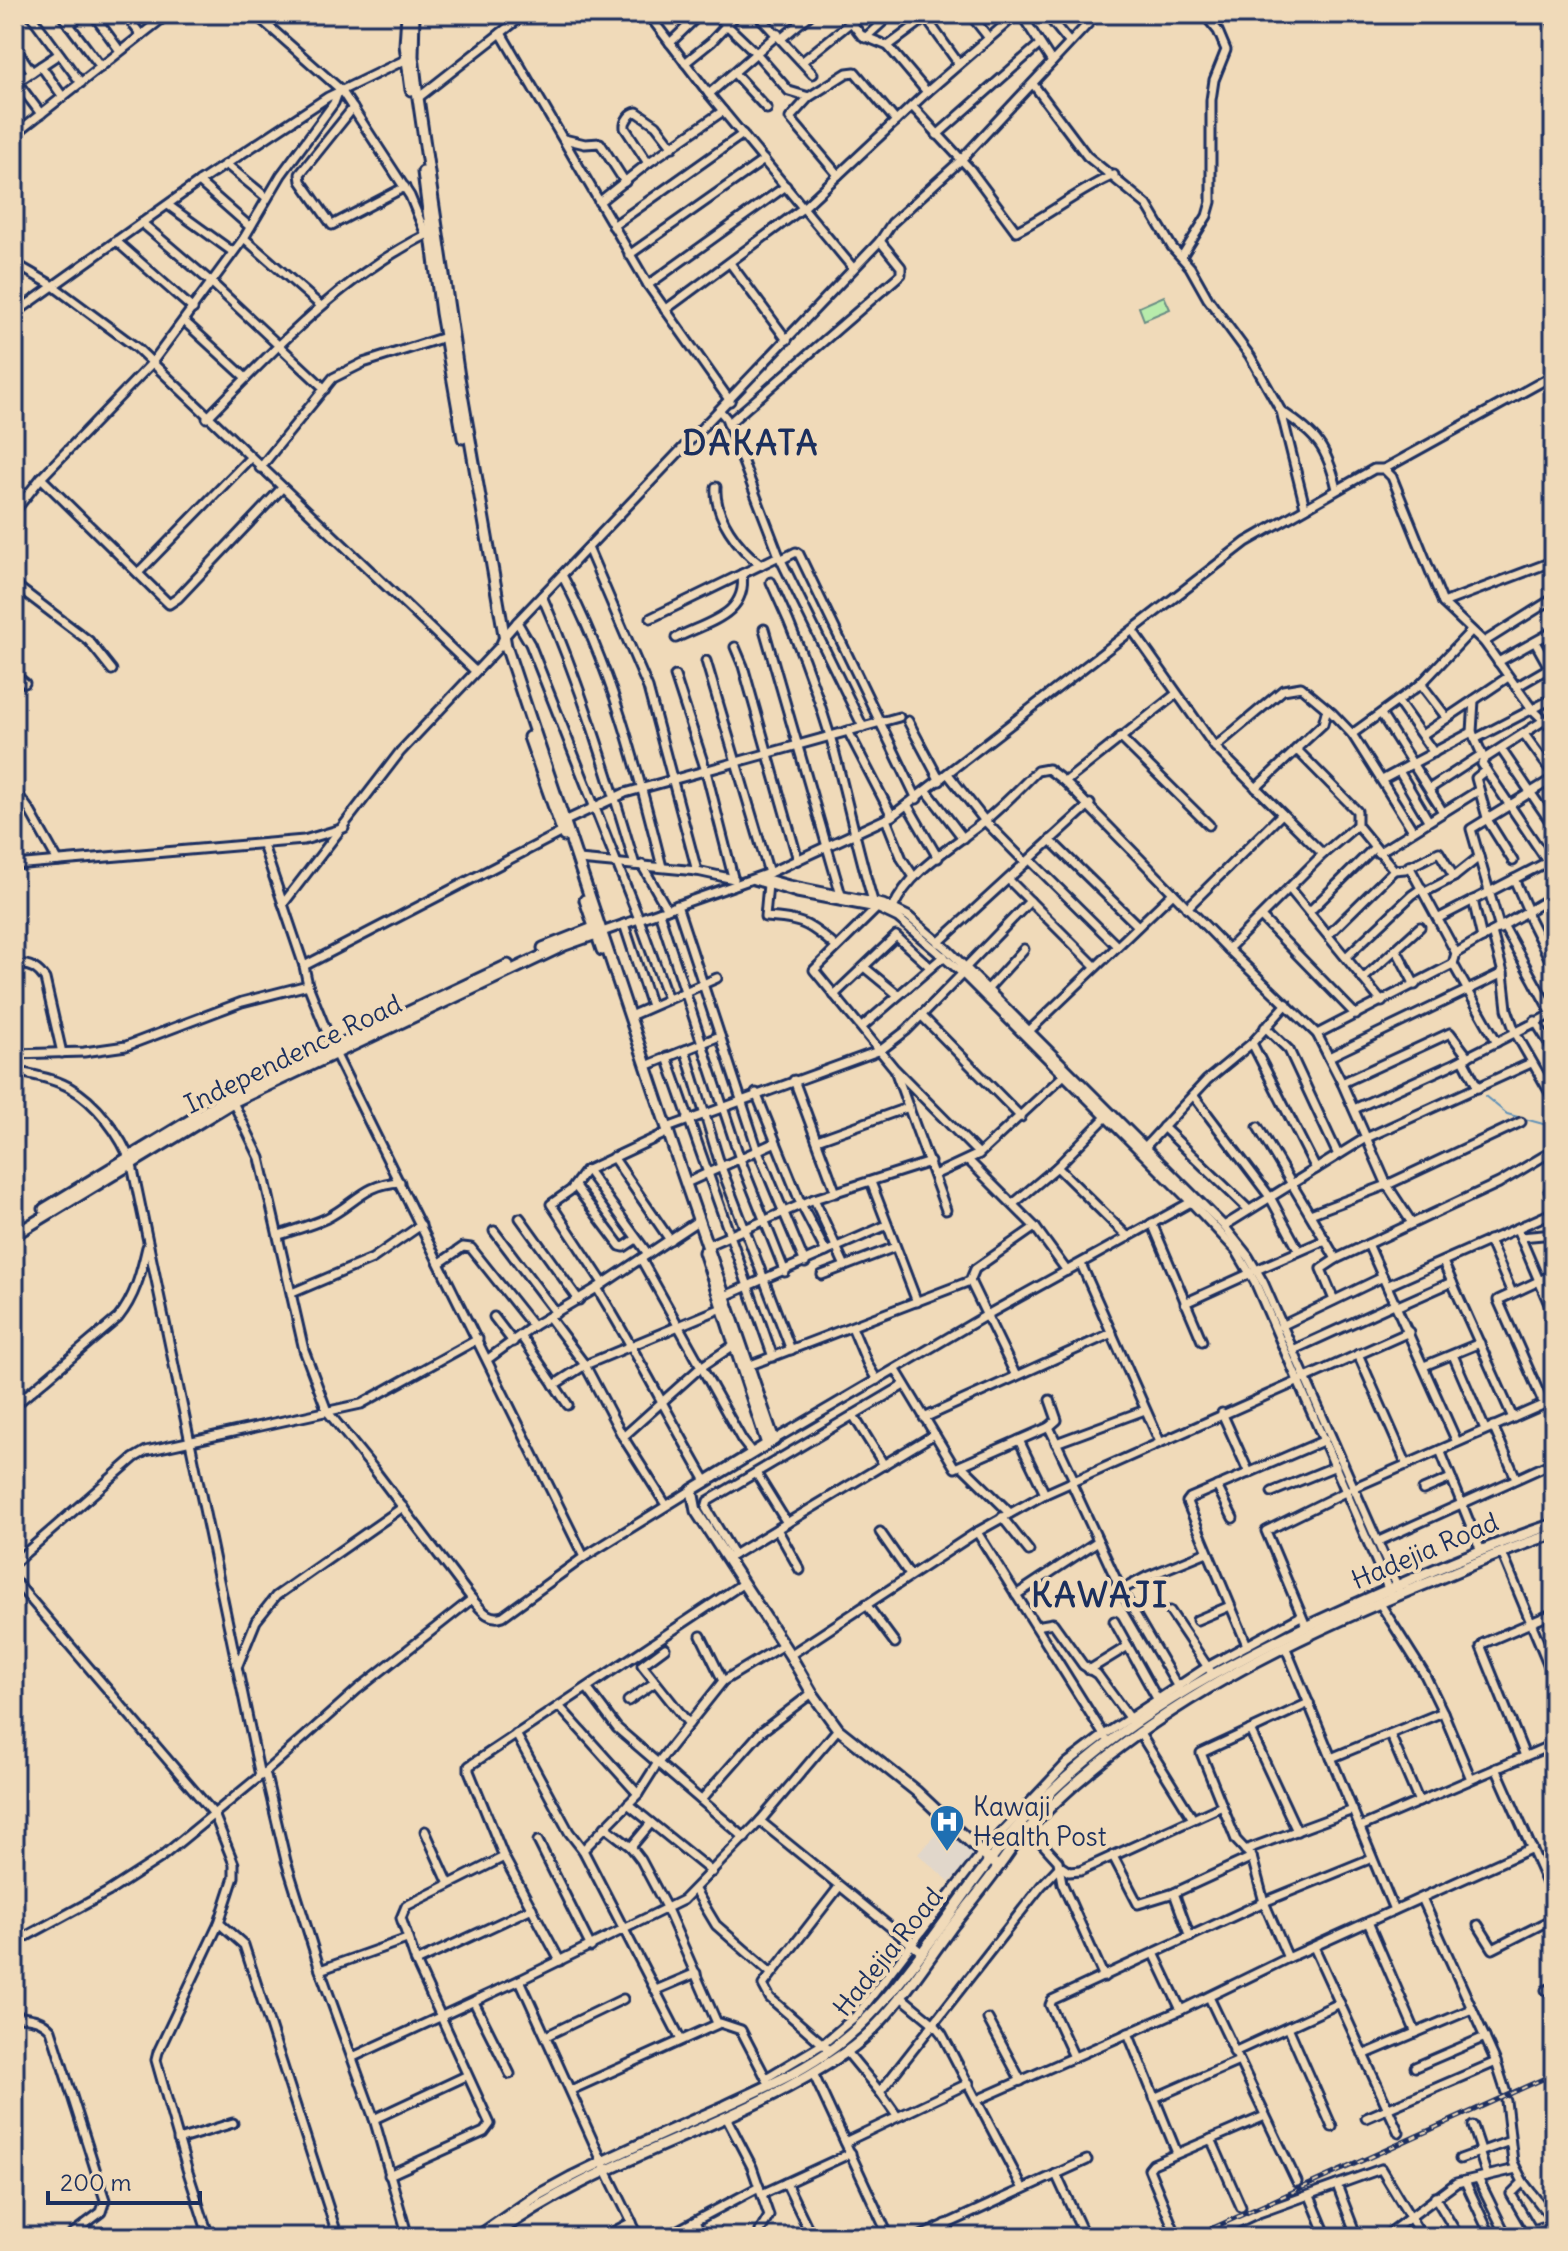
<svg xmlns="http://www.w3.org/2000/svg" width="1568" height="2251" font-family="Delius,sans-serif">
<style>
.built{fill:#e1d7cb}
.green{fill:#b7ebab;stroke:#698d84;stroke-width:2}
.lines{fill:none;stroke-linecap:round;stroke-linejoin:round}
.stream{stroke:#6191b7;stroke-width:2}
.minor-casing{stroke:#1b2f5e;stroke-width:13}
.major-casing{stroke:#1b2f5e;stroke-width:15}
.minor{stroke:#f0dab9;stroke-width:7}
.major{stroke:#f0dab9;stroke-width:9}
.rail-casing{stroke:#1b2f5e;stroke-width:5}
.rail{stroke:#f0dab9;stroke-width:2;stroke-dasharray:6;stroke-linecap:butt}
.labels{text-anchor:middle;stroke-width:8;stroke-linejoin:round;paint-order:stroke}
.street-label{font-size:26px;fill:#1b2f5e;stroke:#f0dab9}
.poi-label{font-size:26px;fill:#1b2f5e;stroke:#f0dab9;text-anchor:start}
.district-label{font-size:34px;font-weight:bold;letter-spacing:2px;fill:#1b2f5e;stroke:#f0dab9}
</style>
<rect width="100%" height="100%" fill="#f0dab9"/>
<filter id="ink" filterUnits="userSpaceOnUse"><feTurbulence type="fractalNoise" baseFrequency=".0125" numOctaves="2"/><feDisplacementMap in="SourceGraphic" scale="16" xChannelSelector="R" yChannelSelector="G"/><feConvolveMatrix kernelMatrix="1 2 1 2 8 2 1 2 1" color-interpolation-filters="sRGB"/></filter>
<g filter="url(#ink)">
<path class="built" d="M944,1825L976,1853L950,1882L918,1854Z"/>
<path class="green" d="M1164,296L1170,309L1144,320L1139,307Z"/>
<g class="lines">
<path class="stream" d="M1485,1096L1507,1114L1554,1127"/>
<defs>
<g id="minor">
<path d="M30,14L81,83"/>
<path d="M61,14L101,67"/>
<path d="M93,14L120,51"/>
<path d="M125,14L141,35"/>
<path d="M255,14L341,90L410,196L426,235"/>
<path d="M648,14L709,94L853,268"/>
<path d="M715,14L756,53L789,91L809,97L847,73L855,72L896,121"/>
<path d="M757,14L813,74"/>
<path d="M845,14L861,35L888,46L927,92"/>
<path d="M970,14L989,38"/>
<path d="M1021,14L1052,62"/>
<path d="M1046,14L1069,42"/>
<path d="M1550,14L1554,27"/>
<path d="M926,18L959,64"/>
<path d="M69,25L83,14"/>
<path d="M501,33L648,285L730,401"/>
<path d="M782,38L811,14"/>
<path d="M865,38L887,18L886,14"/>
<path d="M670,43L700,14"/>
<path d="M14,46L32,72"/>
<path d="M888,46L931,14"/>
<path d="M803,61L851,22"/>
<path d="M685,63L711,42L737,14"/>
<path d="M41,66L63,97"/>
<path d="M734,73L767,109"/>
<path d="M17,82L41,114"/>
<path d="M14,84L59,54"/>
<path d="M1033,84L1087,156L1147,205L1172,247L1190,267L1208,299L1250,356L1281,411L1305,507"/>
<path d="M709,94L778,34"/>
<path d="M809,97L790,118L838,175"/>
<path d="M418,98L525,14"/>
<path d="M912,106L970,169L1016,231C1050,215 1078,190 1114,175"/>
<path d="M353,108L300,174L301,181L332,225L405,187"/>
<path d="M14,135L168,14"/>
<path d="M937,135L1040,44"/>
<path d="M564,139L585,144L600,143L625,182"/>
<path d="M648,163L625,128C624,121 630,113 637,112L656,125L673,147"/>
<path d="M226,164L267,198"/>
<path d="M199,182L250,227"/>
<path d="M599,202L648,163L723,111"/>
<path d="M168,205L233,252"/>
<path d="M142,223L211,282L325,389"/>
<path d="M613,226L743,134"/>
<path d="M244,238L321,306"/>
<path d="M116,241L193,309"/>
<path d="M629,255L764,160"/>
<path d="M1182,256L1207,216L1211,202V100L1214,80L1226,50L1218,31L1204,14"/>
<path d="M14,263L52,285L137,348L475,671"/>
<path d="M730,263L787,340"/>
<path d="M648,285L786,186"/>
<path d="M665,310L803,208L927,92L1017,14"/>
<path d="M14,314L199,182L328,97L411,57"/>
<path d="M184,321L246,378"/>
<path d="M720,411L726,418L779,556L863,727"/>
<path d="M1281,411C1317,435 1327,447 1337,489"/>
<path d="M207,418C275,348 343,275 432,232"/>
<path d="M728,424L901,274V267L880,241"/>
<path d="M260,468L333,378L363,363L445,337"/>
<path d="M1384,469L1392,477L1443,603L1484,642L1532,709L1554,730"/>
<path d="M41,478L169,604L178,598L282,488"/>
<path d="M716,487C714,516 738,548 761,565"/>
<path d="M14,512L41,478L151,364L244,238L281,175L334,103L338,92"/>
<path d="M588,548L648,688L697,871"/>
<path d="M782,559L796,552L799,554L917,799"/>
<path d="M138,573L250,458"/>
<path d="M562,575C611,666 637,767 662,867"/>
<path d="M771,582C795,633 815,685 831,739C846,793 857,848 873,901"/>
<path d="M14,584L89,641L112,670"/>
<path d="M542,596C580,683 608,774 635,865"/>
<path d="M1443,603L1554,561"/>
<path d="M651,618L779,556"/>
<path d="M517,622L530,644L639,919L668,999"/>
<path d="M764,629L841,895"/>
<path d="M1133,631L1215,747L1283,690L1301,687L1332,713L1352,734L1412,829"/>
<path d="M676,638C707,622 748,615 742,574"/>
<path d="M1484,642L1554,598"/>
<path d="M1535,642L1554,676"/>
<path d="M735,647L743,666L798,860"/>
<path d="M706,661L769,873"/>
<path d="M1498,662L1554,631"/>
<path d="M14,674L25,683"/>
<path d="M675,676L706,771L733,877"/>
<path d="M1421,684L1447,718"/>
<path d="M1516,687L1554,665"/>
<path d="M1176,694L1065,782L1228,949L1317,1034L1342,1083L1387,1185L1412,1223"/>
<path d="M1474,700L1472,732L1484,759L1482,764L1554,871"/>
<path d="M1398,702L1434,753"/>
<path d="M1381,714L1443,812"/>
<path d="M908,721L940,781"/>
<path d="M848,731L892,816"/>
<path d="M1352,734L1421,684L1471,631"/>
<path d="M1524,734L1554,775"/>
<path d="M1422,735L1508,677"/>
<path d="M1120,737L1209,825"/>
<path d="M1475,739L1554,698"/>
<path d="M1215,747L1323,854"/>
<path d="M1501,749L1554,827"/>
<path d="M1295,750L1323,724L1327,709"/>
<path d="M1484,759L1543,721"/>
<path d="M1486,770L1476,778L1488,821L1513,861"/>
<path d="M1399,771L1428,820"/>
<path d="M948,774L985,821L1026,863"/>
<path d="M1382,780L1472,732"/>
<path d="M1256,788L1294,752L1298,751L1357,811V825L1394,870L1405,869L1439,852L1454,877"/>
<path d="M14,789L30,811L58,861"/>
<path d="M1429,789L1481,755"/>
<path d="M927,791L963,838"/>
<path d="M908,806L938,858"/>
<path d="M886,819L902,859L914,877"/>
<path d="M565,821L625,793L899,717"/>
<path d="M1050,840L1138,926"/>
<path d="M263,845L283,904"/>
<path d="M1378,853L1479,790"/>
<path d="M579,860L697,871L734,879"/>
<path d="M1030,860L1117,946"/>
<path d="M14,865L304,840L344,828"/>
<path d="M642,865L667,909"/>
<path d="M760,877L789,885L883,904L908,916L949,951L1224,1226L1248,1256L1263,1282L1398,1588"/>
<path d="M1514,879L1528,911"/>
<path d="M754,880L797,893L877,908L898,918L960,971L1191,1202L1236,1250L1255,1282L1390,1593"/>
<path d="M1009,880L1095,966"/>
<path d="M768,884L765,917C801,919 809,923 836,947"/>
<path d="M1289,888L1382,1002"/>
<path d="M1425,892L1454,877L1479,857"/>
<path d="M1473,900L1482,938"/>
<path d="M1545,901L1554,917"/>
<path d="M677,905L758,1151L805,1263"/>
<path d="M877,908L814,970L894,1068L979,1154"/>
<path d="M893,908C910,870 951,848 982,823C1002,807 1019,789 1037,771L1048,769L1065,782"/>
<path d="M1187,908L1282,814"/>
<path d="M659,912L740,1159L785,1272"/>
<path d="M1309,912L1374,848"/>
<path d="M1526,912L1554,968"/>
<path d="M1261,917L1356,1015"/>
<path d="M1439,918L1547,862"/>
<path d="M624,924L651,1006"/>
<path d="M1503,925L1552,1014"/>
<path d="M1500,929L1471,829L1554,778"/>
<path d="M602,932L769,873L892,816L1246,542L1374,469H1384L1554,375"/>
<path d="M1492,932L1503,973L1507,1009L1515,1032L1554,1100"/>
<path d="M1328,935L1394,870"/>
<path d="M938,943L1090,804"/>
<path d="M1228,949L1323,854L1357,825"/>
<path d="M1396,949L1415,985"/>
<path d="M1456,953L1545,901H1554"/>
<path d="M1346,957L1412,895L1422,888"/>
<path d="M14,964C28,963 38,968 45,979L62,1053"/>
<path d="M1453,964L1497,1042"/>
<path d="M304,966L562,832"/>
<path d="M864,967L898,995"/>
<path d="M965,968L1030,901"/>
<path d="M1363,979L1420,927"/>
<path d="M986,991L1024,949"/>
<path d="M834,995L896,936L930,967"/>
<path d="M921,1015L1021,1117"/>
<path d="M630,1016L717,978"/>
<path d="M1535,1021L1554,1051"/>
<path d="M862,1027L944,956"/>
<path d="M1265,1027L1289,1050L1338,1155"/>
<path d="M1028,1032L1173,893"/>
<path d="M1317,1034L1453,964L1456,953L1409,866"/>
<path d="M1252,1043L1316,1169"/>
<path d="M685,1050L721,1167L791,1350"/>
<path d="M14,1054L84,1052L126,1046L242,1002L308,985"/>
<path d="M667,1057L773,1357"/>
<path d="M1329,1057L1503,973"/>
<path d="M1463,1059L1478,1088"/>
<path d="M646,1066L720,1036"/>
<path d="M14,1071C33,1075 52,1078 69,1087C96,1102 121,1135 132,1165L260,1776"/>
<path d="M896,1073L946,1210"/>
<path d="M794,1080L836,1193"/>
<path d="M1342,1083L1450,1033L1468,1057"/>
<path d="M756,1093L801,1204L826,1252"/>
<path d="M1193,1095L1270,1197L1299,1251"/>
<path d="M231,1098L260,1158L304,1350L327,1411L373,1468L472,1599C481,1609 488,1621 503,1616L584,1557L692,1490"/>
<path d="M1354,1109L1451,1065L1554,1013"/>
<path d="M1163,1127L1249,1210"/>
<path d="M1258,1127L1325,1240"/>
<path d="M667,1128L881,1050L907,1030L962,974"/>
<path d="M817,1140L909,1107"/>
<path d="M1144,1148L1207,1080L1252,1043L1287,1004"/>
<path d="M613,1157L670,1240"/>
<path d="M969,1161L1035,1227L1067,1271"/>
<path d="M1057,1167L1128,1237"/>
<path d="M587,1170L648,1254"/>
<path d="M934,1175L979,1154L1063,1076"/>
<path d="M871,1182L917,1302"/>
<path d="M686,1183L776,1142"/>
<path d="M575,1186L620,1246L624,1247L636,1239"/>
<path d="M1549,1191L1554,1187"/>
<path d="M814,1199L845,1266"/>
<path d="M1013,1204L1057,1167L1105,1118"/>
<path d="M1310,1214L1387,1185L1521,1122"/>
<path d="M520,1218L579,1300"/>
<path d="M1152,1223L1202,1341"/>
<path d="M1224,1226L1364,1139L1531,1063"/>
<path d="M1517,1229L1554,1316"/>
<path d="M494,1231L556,1313"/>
<path d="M279,1235C294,1230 312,1225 327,1218C355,1204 364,1184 400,1182"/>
<path d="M1521,1237L1554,1234"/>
<path d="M1489,1240L1512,1293"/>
<path d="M1368,1244L1457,1442"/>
<path d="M708,1245L814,1199L930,1162"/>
<path d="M641,1259L742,1440L752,1453"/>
<path d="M1443,1262L1513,1418"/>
<path d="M440,1263L463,1247L471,1248L533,1326"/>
<path d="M1081,1264L1160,1442"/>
<path d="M1256,1270L1325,1240L1336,1259L1499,1183L1554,1150"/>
<path d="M822,1275L895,1247"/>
<path d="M970,1281L1016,1376"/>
<path d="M603,1283L551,1204L571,1190L585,1171L664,1134"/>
<path d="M1389,1285L1554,1212"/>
<path d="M597,1288C636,1351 669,1417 706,1481"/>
<path d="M292,1293L372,1259L421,1225"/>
<path d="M725,1296L887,1225"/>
<path d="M1334,1300L1321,1269L1336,1259"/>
<path d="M1185,1303L1251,1273"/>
<path d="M1398,1306L1452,1282"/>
<path d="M494,1317L513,1342"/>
<path d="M549,1317L585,1365L623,1437L666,1505"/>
<path d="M1281,1326L1383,1277"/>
<path d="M852,1327L868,1365L877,1380"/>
<path d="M521,1336L568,1405"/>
<path d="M1293,1350L1396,1303"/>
<path d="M1358,1354L1407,1465"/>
<path d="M1453,1355L1485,1429"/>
<path d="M488,1359L533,1326L597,1288L699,1220"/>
<path d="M748,1366L970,1281L975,1269L1035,1227"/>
<path d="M1424,1366L1480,1343"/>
<path d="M896,1370L955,1468L1049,1427L1057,1420L1050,1400"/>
<path d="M554,1385L585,1365L722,1308"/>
<path d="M1544,1404L1498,1300L1554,1274"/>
<path d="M14,1406L118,1318C135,1297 141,1273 147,1247"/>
<path d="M1222,1413L1249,1473"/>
<path d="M853,1415L884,1465"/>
<path d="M924,1418L1112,1333"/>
<path d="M1493,1426L1516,1478"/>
<path d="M1049,1427L1074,1480"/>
<path d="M623,1437L701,1367L734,1345"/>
<path d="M774,1440L985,1316L1191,1202"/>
<path d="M1019,1440L1045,1494"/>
<path d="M1056,1443L1145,1410"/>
<path d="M1440,1450L1481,1551"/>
<path d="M962,1466L1010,1513"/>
<path d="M756,1473L787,1523"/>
<path d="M1071,1482L1121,1590L1179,1689"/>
<path d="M1217,1486L1233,1518"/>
<path d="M1353,1488L1554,1400"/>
<path d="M1423,1490L1451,1478"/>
<path d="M1272,1492L1336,1466"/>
<path d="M1002,1517L1029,1551"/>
<path d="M777,1529L800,1570"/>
<path d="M880,1532L910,1575"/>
<path d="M977,1532L1105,1737"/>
<path d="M1379,1541L1554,1462"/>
<path d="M1502,1553L1554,1678"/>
<path d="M734,1555L706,1508L708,1501L904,1385"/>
<path d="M732,1556L933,1435"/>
<path d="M584,1557L336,1055L308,985L304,966L283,904L400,752L500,646L504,637L517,622L880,241L892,223L960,161L1097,14"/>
<path d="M14,1563L134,1458L146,1451L361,1404L478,1339"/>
<path d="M14,1580L214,1814L234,1864V1877L219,1923L244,1945L338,2237"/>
<path d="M1121,1590L1146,1577L1207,1552"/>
<path d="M1016,1595L1098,1541"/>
<path d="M1379,1602L1425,1675L1443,1712L1471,1779"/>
<path d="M866,1604L895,1643"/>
<path d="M1170,1611L1213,1675"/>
<path d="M1197,1620L1230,1606"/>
<path d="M1114,1621L1159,1702"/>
<path d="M1036,1626L1053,1623L1083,1665L1097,1674L1132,1722"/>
<path d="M1306,1626L1266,1531L1347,1491"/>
<path d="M701,1636L723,1681"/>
<path d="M1247,1645L1187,1502L1190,1498L1325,1440"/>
<path d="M1285,1646L1394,1910"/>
<path d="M665,1648L642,1665L689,1724"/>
<path d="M790,1655L977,1532L1045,1494L1409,1332"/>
<path d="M238,1665L256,1621L276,1596L403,1507"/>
<path d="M1089,1670L1128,1646"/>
<path d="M587,1688L617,1728L745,1838"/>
<path d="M628,1701L654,1683"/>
<path d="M559,1706L638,1794"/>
<path d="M1250,1730L1297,1831"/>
<path d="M1139,1732L1193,1819"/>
<path d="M516,1734L569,1832L583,1850L681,2040"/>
<path d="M1390,1734L1419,1802"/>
<path d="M1525,1756L1481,1647L1484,1643L1554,1613"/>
<path d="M1331,1758L1443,1712"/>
<path d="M1496,1768L1554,1899"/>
<path d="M265,1772L286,1861L320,1970L374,2119L408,2237"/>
<path d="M701,1800L761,1732L812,1693"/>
<path d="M628,1804L712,1872"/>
<path d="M760,1821L921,1952"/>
<path d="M605,1827L631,1847L641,1860L667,1909L717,2023"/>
<path d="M1360,1827L1554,1744"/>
<path d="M1028,1828L1058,1861L1062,1883L1104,1977"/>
<path d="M425,1831L449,1884"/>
<path d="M538,1841L591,1947"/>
<path d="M631,1847L651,1823"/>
<path d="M583,1850L638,1794L657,1764L723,1681L783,1645"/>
<path d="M1245,1850L1353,1810"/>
<path d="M1113,1856L1138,1904L1174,1893L1252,1857"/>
<path d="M695,1890L716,1925L771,1973"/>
<path d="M1174,1893L1190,1937"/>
<path d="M1422,1898L1496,2062L1506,2093"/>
<path d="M1368,1922L1416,2033"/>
<path d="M1478,1925L1493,1949L1554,1918"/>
<path d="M14,1943L108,1892L159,1859L265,1772L358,1689L472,1599"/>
<path d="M1314,1947L1399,2133"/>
<path d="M1154,1953L1181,2010"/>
<path d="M1288,1958L1264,1902L1252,1857L1236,1840L1201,1753L1309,1703"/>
<path d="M560,1961L504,1857L469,1771V1766L742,1584"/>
<path d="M416,1962L532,1908"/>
<path d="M320,1970L407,1939"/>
<path d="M520,1980L606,2170L639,2237"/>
<path d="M656,1990L696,1973"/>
<path d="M1546,1990L1554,1987"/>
<path d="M900,1996L934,2024L942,2034L1023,2189"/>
<path d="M1209,1997L1297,2182"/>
<path d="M474,2002L510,2074"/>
<path d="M14,2016C28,2018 41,2018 51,2030L105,2200L101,2212L68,2237"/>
<path d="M988,2019L1021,2081"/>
<path d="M1288,2027L1332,2127"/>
<path d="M1128,2033L1177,2153"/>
<path d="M546,2036L623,1999"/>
<path d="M826,2047L770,1998L763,1985L839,1887"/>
<path d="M847,2052L880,2092L897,2116"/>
<path d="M1234,2052L1340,2003"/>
<path d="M1363,2055L1472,2009"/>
<path d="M353,2057L520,1980L683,1900L760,1821L838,1729"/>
<path d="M1074,2057L1050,2005L1052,2000L1264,1902L1372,1858"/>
<path d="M1415,2067L1485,2037"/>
<path d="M813,2073L889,2237"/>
<path d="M766,2078L823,2044L858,2014L982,1853L1067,1763L1104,1735L1207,1667L1301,1616"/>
<path d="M571,2090L720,2023L741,2030L767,2080"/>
<path d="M880,2092L1041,1886L1060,1866L1069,1872L1080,1871L1222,1806"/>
<path d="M1154,2098L1239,2061"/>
<path d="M977,2100L1181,2010L1288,1958L1532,1848"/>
<path d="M1506,2101L1513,2162L1523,2182L1554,2222"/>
<path d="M726,2117L752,2167L769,2216L760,2231V2237"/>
<path d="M1366,2118L1496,2062"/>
<path d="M374,2119L466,2076"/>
<path d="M1473,2126L1481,2150"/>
<path d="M1211,2139L1241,2207"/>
<path d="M178,2140L233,2123"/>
<path d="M845,2142L969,2083"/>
<path d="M1479,2151L1487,2176"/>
<path d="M1460,2159L1510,2141"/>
<path d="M1056,2174L1085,2237"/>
<path d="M389,2175L484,2132L490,2124L416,1962L401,1918L406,1906L504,1857"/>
<path d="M1478,2178L1507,2237"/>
<path d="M1465,2181L1491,2237"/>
<path d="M1523,2182L1511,2194L1532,2230"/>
<path d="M786,2183L812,2237"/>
<path d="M1337,2185L1357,2237"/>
<path d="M762,2194L851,2153"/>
<path d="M1310,2196L1327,2237"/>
<path d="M1435,2197L1459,2237"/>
<path d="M695,2222L703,2237"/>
<path d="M946,2224L951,2237"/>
<path d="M209,2237L187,2169L156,2060L158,2052L219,1923"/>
<path d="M603,2237L632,2222"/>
<path d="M665,2237L759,2187"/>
<path d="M919,2237L1087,2160"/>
<path d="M1067,2237L1082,2230"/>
<path d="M1177,2237L1149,2169L1153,2164L1265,2116"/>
<path d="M1207,2237L1256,2214L1381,2169L1422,2237"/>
<path d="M1384,2237L1456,2183L1516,2169"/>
<path d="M1514,2237L1554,2223"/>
</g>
<g id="major">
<path d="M407,14L405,45L411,90"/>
<path d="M414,14L413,56L418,98L459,377L506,646L674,1149L774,1440L692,1490L696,1511L790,1655L812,1693L838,1729L916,1791L989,1860L999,1866"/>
<path d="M423,172L441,313L463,438"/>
<path d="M529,737L564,836"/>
<path d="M585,900L602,950"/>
<path d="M543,948L596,927"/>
<path d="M44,1209L230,1096L508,965"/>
<path d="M14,1235L233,1102L565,945L599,933"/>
<path d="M704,1252L767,1444"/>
<path d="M477,2237L538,2195L571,2177C621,2152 673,2129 725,2106C763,2088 802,2072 836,2046C911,1988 962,1884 1029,1814C1123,1714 1250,1650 1374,1596C1433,1570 1493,1544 1554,1524"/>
<path d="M492,2237C600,2156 736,2128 846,2052C886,2025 922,1968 951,1928C972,1901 994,1875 1013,1846C1124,1719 1280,1642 1435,1580C1474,1564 1514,1546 1554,1534"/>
</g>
</defs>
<use href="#minor" class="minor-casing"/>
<use href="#major" class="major-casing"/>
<use href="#minor" class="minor"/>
<use href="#major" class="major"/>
<defs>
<path id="rail" d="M1193,2237L1554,2074"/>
</defs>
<use href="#rail" class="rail-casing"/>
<use href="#rail" class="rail"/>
</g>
</g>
<defs>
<symbol id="hospital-pin" viewBox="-11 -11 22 30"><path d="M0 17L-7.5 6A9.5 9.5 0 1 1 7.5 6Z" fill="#1f6fb2" stroke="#f0dab9"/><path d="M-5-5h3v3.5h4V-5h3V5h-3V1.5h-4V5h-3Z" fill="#fff"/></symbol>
</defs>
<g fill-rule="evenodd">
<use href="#hospital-pin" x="927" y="1802" width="40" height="54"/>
</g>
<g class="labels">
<g class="street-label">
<text transform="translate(293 1054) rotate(-26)" y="9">Independence Road</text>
<text transform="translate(1425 1551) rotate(-23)" y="9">Hadejia Road</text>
<text transform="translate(888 1952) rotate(-51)" y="9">Hadejia Road</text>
</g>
<g class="poi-label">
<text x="973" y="1816">Kawaji<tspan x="973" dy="30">Health Post</tspan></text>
</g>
<g class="district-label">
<text x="751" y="455">DAKATA</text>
<text x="1100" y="1607">KAWAJI</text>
</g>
</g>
<rect width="1568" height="2251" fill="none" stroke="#f0dab9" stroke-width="48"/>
<rect x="24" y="24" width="1520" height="2203" fill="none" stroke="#1b2f5e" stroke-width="3" filter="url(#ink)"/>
<path d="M48 2191v12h152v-12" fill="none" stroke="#1b2f5e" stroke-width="4"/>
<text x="60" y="2191" font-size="24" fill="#1b2f5e" stroke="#f0dab9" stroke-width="6" paint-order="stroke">200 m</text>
</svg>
